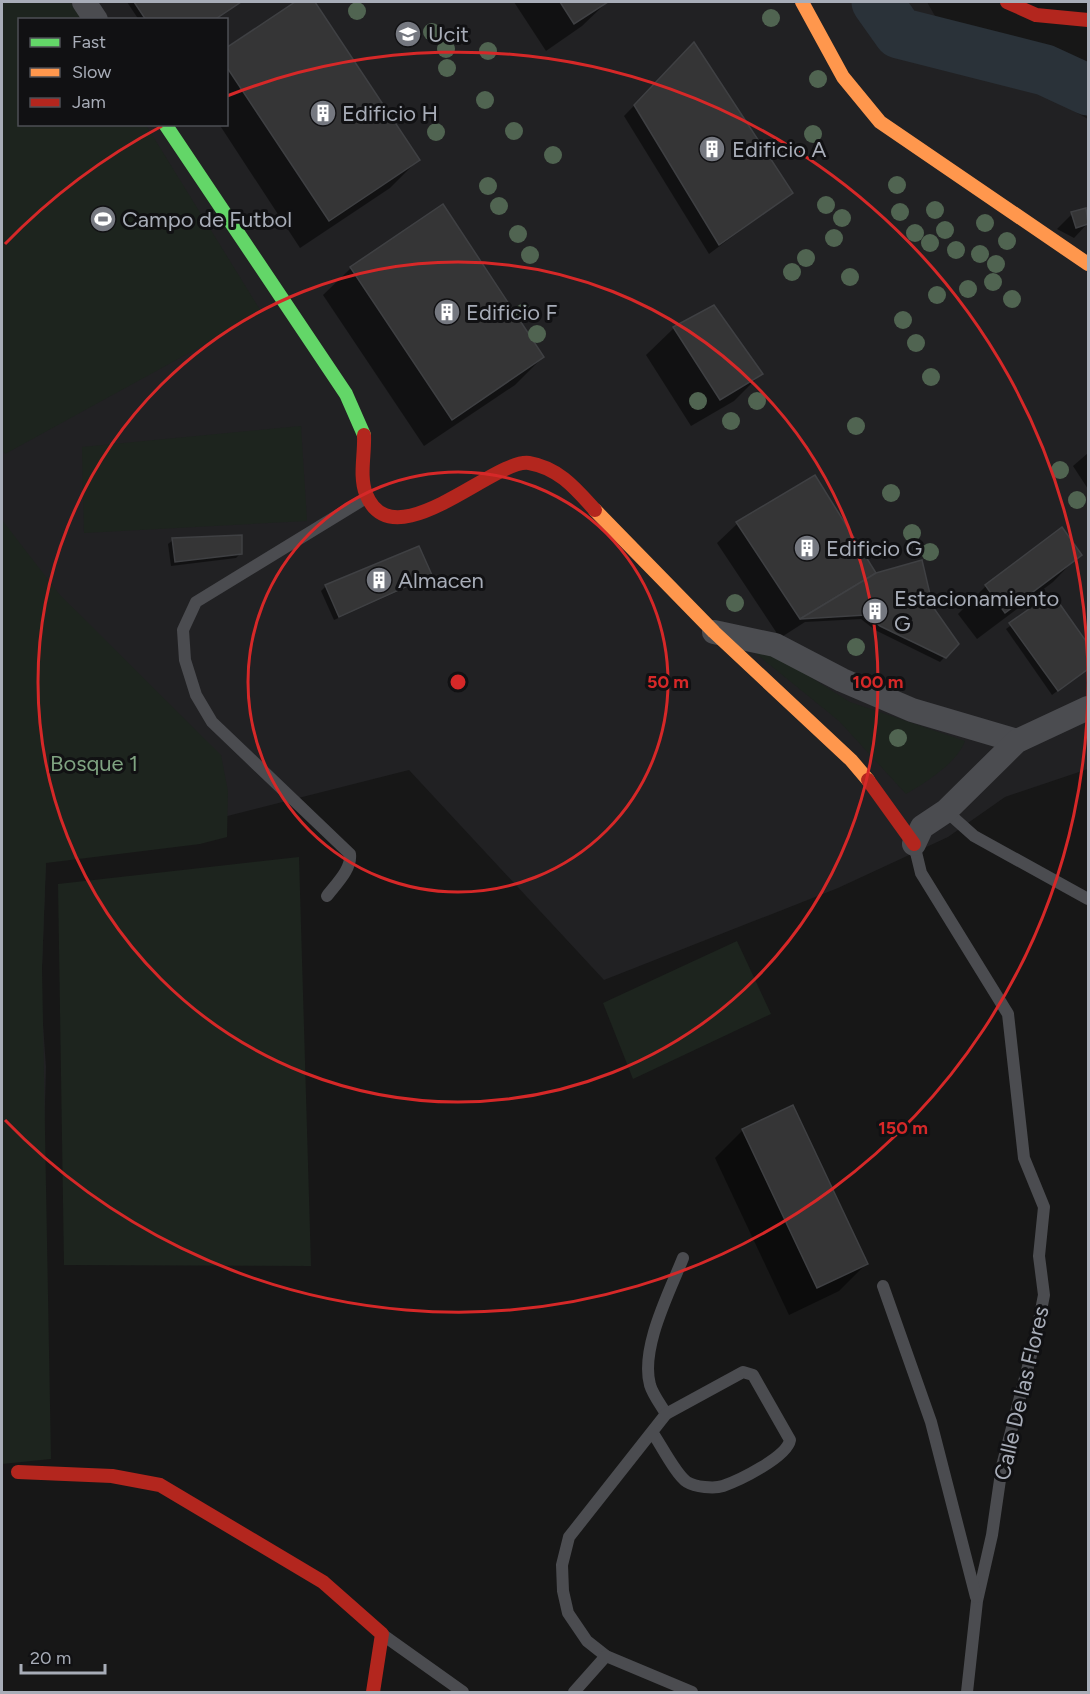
<svg xmlns="http://www.w3.org/2000/svg" width="1090" height="1694" font-family="Figtree,sans-serif">
<style>
.built{fill:#212123;fill-rule:evenodd}
.green{fill:#1d241e}
.shadow{fill:#0007}
.lines{fill:none;stroke-linecap:round;stroke-linejoin:round}
.river{stroke:#2a3239;stroke-width:51}
.building{fill:#353536;stroke:#3f4043;stroke-width:1.5}
.lane{stroke:#4b4c50;stroke-width:12}
.street{stroke:#4b4c50;stroke-width:24}
.fast{stroke:#63d668;stroke-width:14}
.slow{stroke:#ff974d;stroke-width:14}
.jam{stroke:#b3261e;stroke-width:14}
.tree{fill:#506451}
.ring{fill:none;stroke:#d62828;stroke-width:3}
.labels{text-anchor:middle;stroke-width:6;stroke-linejoin:round;paint-order:stroke}
.poi-label{font-size:22px;fill:#a8adb8;stroke:#111113;text-anchor:start}
.park-label{font-size:22px;fill:#7fa381;stroke:#111113}
.street-label{font-size:22px;fill:#a8adb8;stroke:#111113}
.centre{fill:#d62828;stroke:#111113;stroke-width:3}
.ring-label{font-size:18px;text-anchor:middle;font-weight:bold;fill:#d62828;stroke:#111113;stroke-width:6;stroke-linejoin:round;paint-order:stroke}
</style>
<rect width="100%" height="100%" fill="#171717"/>
<path class="built" d="M2,2H927L969,75L1040,92L1088,119V769L1005,797L948,837L838,888L604,980L409,770L46,862L41,995L46,1067L44,1140L47,1288L2,1464ZM20,20H226V124H20Z"/>
<g class="green">
<path d="M2,2H70L82,19L20,20V124L146,125L262,313L5,454L2,449Z"/>
<path d="M301,426L307,521L84,533L82,447Z"/>
<path d="M2,520L60,595L221,755L228,791L227,837L200,844L46,863L42,968L51,1459L2,1464Z"/>
<path d="M748,647L772,653L850,702L965,741C957,763 925,783 906,794L839,721Z"/>
<path d="M299,857L311,1266L64,1265L58,884Z"/>
<path d="M737,941L771,1014L633,1079L603,1003Z"/>
</g>
<g class="shadow">
<path d="M127,2H241L214,20H139Z"/>
<path d="M298,2H313L418,160L390,188L300,248L219,124H226V49Z"/>
<path d="M514,2H607L582,26L546,51Z"/>
<path d="M694,44L791,193L709,254L624,116Z"/>
<path d="M1085,210L1088,223L1074,238L1057,229L1072,214Z"/>
<path d="M351,268L543,357L515,385L424,446L323,295Z"/>
<path d="M674,328L761,374L734,401L691,426L646,355Z"/>
<path d="M1088,453V489L1073,466Z"/>
<path d="M814,477L876,575L931,608L957,644L940,662L875,630L861,619L805,622L780,638L717,543L737,524Z"/>
<path d="M1061,529L1080,554L1053,582L977,639L958,614L986,586Z"/>
<path d="M173,540L241,553L236,558L171,566L168,544Z"/>
<path d="M430,575L426,579L334,620L321,591L326,586Z"/>
<path d="M1051,595L1088,647V668L1052,695L1006,629Z"/>
<path d="M743,1130L866,1264L839,1291L789,1315L715,1158Z"/>
</g>
<g class="lines">
<path class="river" d="M877,2L899,33L1045,70L1088,90"/>
</g>
<g class="building">
<path d="M134,2H241L214,20H146Z"/>
<path d="M295,2H315L420,160L329,221L226,66V48Z"/>
<path d="M560,2H608L574,24Z"/>
<path d="M694,42L793,193L719,245L634,105Z"/>
<path d="M443,204L544,357L452,420L350,267Z"/>
<path d="M1086,208L1088,224L1076,228L1071,212Z"/>
<path d="M714,305L763,374L720,400L673,327Z"/>
<path d="M815,475L876,573L800,619L736,522Z"/>
<path d="M1062,527L1082,555L1005,613L985,585Z"/>
<path d="M242,535V554L175,562L172,538Z"/>
<path d="M419,546L432,575L339,617L325,585Z"/>
<path d="M922,560L933,607L959,644L946,658L880,626L866,615L800,619L876,573Z"/>
<path d="M1052,593L1088,644V669L1058,691L1009,623Z"/>
<path d="M793,1105L868,1264L817,1288L742,1129Z"/>
</g>
<g class="lines">
<g class="lane">
<path d="M946,811L974,836L1088,899"/>
<path d="M914,844L921,873L1008,1014L1024,1158L1044,1207L1039,1256L1044,1295L1036,1336L1002,1466L992,1535L977,1601L967,1692"/>
<path d="M327,896C336,884 352,869 350,854L212,722L196,695L185,660L183,630L196,602L366,498"/>
<path d="M883,1286L931,1422L976,1597"/>
<path d="M666,1414C661,1405 653,1395 650,1385C640,1348 670,1291 683,1258"/>
<path d="M652,1432C660,1443 676,1475 687,1482C695,1487 714,1489 723,1486C740,1480 787,1457 790,1440L753,1375L743,1372L666,1414L569,1537L562,1565L563,1591L568,1613L587,1641L606,1656L692,1692"/>
<path d="M383,1635L463,1692"/>
<path d="M574,1692L606,1656"/>
</g>
<g class="street">
<path d="M84,2L96,20"/>
<path d="M714,632L775,645L842,680L912,710L1017,741"/>
<path d="M914,844L922,827L946,811L1017,741L1088,708"/>
</g>
<path class="fast" d="M165,124L346,394L364,435"/>
<g class="slow">
<path d="M802,2L843,77L880,122L1088,264"/>
<path d="M595,510L714,632L851,760L868,780"/>
</g>
<g class="jam">
<path d="M1007,2L1036,15L1088,20"/>
<path d="M364,435C365,454 359,476 366,494C393,562 495,458 529,463C559,468 576,489 595,510"/>
<path d="M868,780L914,844"/>
<path d="M18,1472L112,1476L160,1485L323,1582L382,1634L373,1692"/>
</g>
</g>
<g class="tree">
<circle cx="357" cy="11" r="9"/>
<circle cx="771" cy="18" r="9"/>
<circle cx="432" cy="32" r="9"/>
<circle cx="446" cy="49" r="9"/>
<circle cx="488" cy="51" r="9"/>
<circle cx="447" cy="68" r="9"/>
<circle cx="818" cy="79" r="9"/>
<circle cx="485" cy="100" r="9"/>
<circle cx="514" cy="131" r="9"/>
<circle cx="436" cy="132" r="9"/>
<circle cx="813" cy="134" r="9"/>
<circle cx="553" cy="155" r="9"/>
<circle cx="897" cy="185" r="9"/>
<circle cx="488" cy="186" r="9"/>
<circle cx="826" cy="205" r="9"/>
<circle cx="499" cy="206" r="9"/>
<circle cx="935" cy="210" r="9"/>
<circle cx="900" cy="212" r="9"/>
<circle cx="842" cy="218" r="9"/>
<circle cx="985" cy="223" r="9"/>
<circle cx="945" cy="230" r="9"/>
<circle cx="915" cy="233" r="9"/>
<circle cx="518" cy="234" r="9"/>
<circle cx="834" cy="238" r="9"/>
<circle cx="1007" cy="241" r="9"/>
<circle cx="930" cy="243" r="9"/>
<circle cx="956" cy="250" r="9"/>
<circle cx="980" cy="254" r="9"/>
<circle cx="530" cy="255" r="9"/>
<circle cx="806" cy="258" r="9"/>
<circle cx="996" cy="264" r="9"/>
<circle cx="792" cy="272" r="9"/>
<circle cx="850" cy="277" r="9"/>
<circle cx="993" cy="282" r="9"/>
<circle cx="968" cy="289" r="9"/>
<circle cx="937" cy="295" r="9"/>
<circle cx="1012" cy="299" r="9"/>
<circle cx="523" cy="313" r="9"/>
<circle cx="903" cy="320" r="9"/>
<circle cx="537" cy="334" r="9"/>
<circle cx="916" cy="343" r="9"/>
<circle cx="931" cy="377" r="9"/>
<circle cx="698" cy="401" r="9"/>
<circle cx="757" cy="401" r="9"/>
<circle cx="731" cy="421" r="9"/>
<circle cx="856" cy="426" r="9"/>
<circle cx="1060" cy="470" r="9"/>
<circle cx="891" cy="493" r="9"/>
<circle cx="1077" cy="500" r="9"/>
<circle cx="912" cy="533" r="9"/>
<circle cx="930" cy="552" r="9"/>
<circle cx="735" cy="603" r="9"/>
<circle cx="856" cy="647" r="9"/>
<circle cx="898" cy="738" r="9"/>
</g>
<g class="ring">
<circle cx="458" cy="682" r="210"/>
<circle cx="458" cy="682" r="420"/>
<path d="M5 244A630 630 0 0 1 162 126M227 96A630 630 0 1 1 5 1120"/>
</g>
<defs>
<symbol id="university-disc" viewBox="-11 -11 22 22"><circle r="9.5" fill="#757880" stroke="#111113"/><path d="M0-5L7-2L0 1L-7-2ZM-4 1L0 2.5L4 1V4Q0 6-4 4Z" fill="#fff"/></symbol>
<symbol id="building-disc" viewBox="-11 -11 22 22"><circle r="9.5" fill="#757880" stroke="#111113"/><path d="M-4-6H4V6H1V3H-1V6H-4ZM-2.5-4.3h1.7v1.8h-1.7ZM.8-4.3h1.7v1.8H.8ZM-2.5-1h1.7V.8h-1.7ZM.8-1h1.7V.8H.8Z" fill="#fff"/></symbol>
<symbol id="stadium-disc" viewBox="-11 -11 22 22"><circle r="9.5" fill="#757880" stroke="#111113"/><path d="M0-5a6.5 5 0 1 0 0 10a6.5 5 0 1 0 0-10ZM-3.5-1.8h7v3.6h-7Z" fill="#fff"/></symbol>
</defs>
<g fill-rule="evenodd">
<use href="#university-disc" x="393" y="19" width="30" height="30"/>
<use href="#building-disc" x="308" y="98" width="30" height="30"/>
<use href="#building-disc" x="697" y="134" width="30" height="30"/>
<use href="#stadium-disc" x="88" y="204" width="30" height="30"/>
<use href="#building-disc" x="432" y="297" width="30" height="30"/>
<use href="#building-disc" x="792" y="533" width="30" height="30"/>
<use href="#building-disc" x="364" y="565" width="30" height="30"/>
<use href="#building-disc" x="860" y="596" width="30" height="30"/>
</g>
<g class="labels">
<g class="poi-label">
<text x="428" y="42">Ucit</text>
<text x="342" y="121">Edificio H</text>
<text x="732" y="157">Edificio A</text>
<text x="122" y="227">Campo de Futbol</text>
<text x="466" y="320">Edificio F</text>
<text x="826" y="556">Edificio G</text>
<text x="398" y="588">Almacen</text>
<text x="894" y="606">Estacionamiento<tspan x="894" dy="25">G</tspan></text>
</g>
<g class="park-label">
<text x="94" y="771">Bosque 1</text>
</g>
<g class="street-label">
<text transform="translate(1021 1393) rotate(-77)" y="8">Calle De las Flores</text>
</g>
</g>
<circle cx="458" cy="682" r="9" class="centre"/>
<g class="ring-label">
<text x="668" y="688">50 m</text>
<text x="878" y="688">100 m</text>
<text x="903" y="1134">150 m</text>
</g>
<rect width="1090" height="1694" fill="none" stroke="#a8adb8" stroke-width="6"/>
<rect x="18" y="18" width="210" height="108" fill="#111113" stroke="#4d4f55" stroke-width="1.5"/>
<rect x="30" y="38" width="30" height="9" fill="#63d668" stroke="#4d4f55" stroke-width="1.5"/>
<text x="72" y="48" font-size="18" fill="#a8adb8">Fast</text>
<rect x="30" y="68" width="30" height="9" fill="#ff974d" stroke="#4d4f55" stroke-width="1.5"/>
<text x="72" y="78" font-size="18" fill="#a8adb8">Slow</text>
<rect x="30" y="98" width="30" height="9" fill="#b3261e" stroke="#4d4f55" stroke-width="1.5"/>
<text x="72" y="108" font-size="18" fill="#a8adb8">Jam</text>
<path d="M21 1664v9h84v-9" fill="none" stroke="#a8adb8" stroke-width="3"/>
<text x="30" y="1664" font-size="18" fill="#a8adb8" stroke="#111113" stroke-width="4.5" paint-order="stroke">20 m</text>
</svg>
